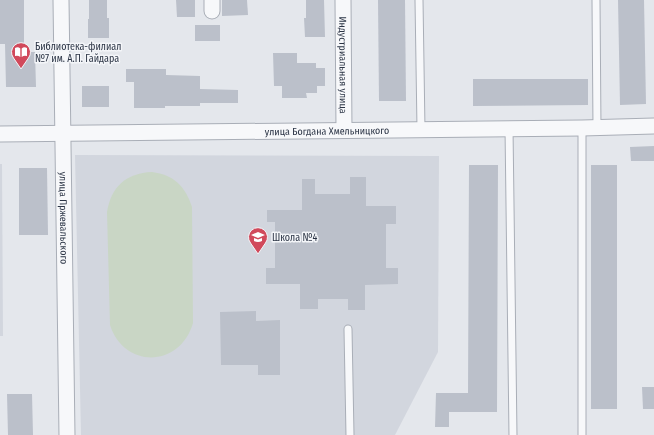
<svg xmlns="http://www.w3.org/2000/svg" width="654" height="435" font-family="'Fira Sans Condensed',sans-serif">
<style>
.built{fill:#d2d6de}
.green{fill:#c9d6c5}
.building{fill:#bbc0ca}
.lines{fill:none;stroke-linecap:round;stroke-linejoin:round}
.lane-casing{stroke:#a9aeb7;stroke-width:9}
.street-casing{stroke:#a9aeb7;stroke-width:17}
.lane{stroke:#f7f8fa;stroke-width:7}
.street{stroke:#f7f8fa;stroke-width:15}
.labels{text-anchor:middle;stroke-width:3;stroke-linejoin:round;paint-order:stroke}
.poi-label{font-size:10px;fill:#2b3445;stroke:#f4f6f9;text-anchor:start}
.street-label{font-size:10px;fill:#2b3445;stroke:#f4f6f9}
</style>
<rect width="100%" height="100%" fill="#e4e7ec"/>
<g class="built">
<path d="M75,155L439,156L438,352L395,435H81Z"/>
<path d="M0,164H2L3,336H0Z"/>
</g>
<path class="green" d="M152,172C174,175 185,186 192,207L193,323C180,368 124,369 110,325L107,212C111,187 126,173 152,172Z"/>
<g class="building">
<path d="M0,0H24V52H35L36,87H6L5,44H0Z"/>
<path d="M89,0H107V18H109V38H88V19H89Z"/>
<path d="M176,0H195V17H177Z"/>
<path d="M222,0H247L248,15L222,16Z"/>
<path d="M306,0H324L325,37H305L304,18H306Z"/>
<path d="M378,0H405L406,101H379Z"/>
<path d="M618,0H644L646,104L620,105Z"/>
<rect x="195" y="25" width="25" height="16"/>
<path d="M273,53H297V63H316V68H325V86H317V93H306L307,98H282V86H274Z"/>
<path d="M126,69H166V75L200,76V89L238,90V103H200V106H165V108H134V82H126Z"/>
<path d="M473,79H588V105L473,106Z"/>
<rect x="82" y="86" width="27" height="21"/>
<path d="M654,146V161H631L630,147Z"/>
<path d="M469,165H498L497,412H449V427H435L436,393H468Z"/>
<rect x="591" y="165" width="26" height="244"/>
<path d="M19,168H47L48,235H19Z"/>
<path d="M350,177H366V206H396V224H386V268H398V284L365,285V310H348V299H318V309H300V284H266V268H275V222H267V210H302V179H315V194H350Z"/>
<path d="M256,311V321L280,320V375H258V365H221L220,312Z"/>
<path d="M642,387H654V409H643Z"/>
<path d="M7,394H32L33,435H8Z"/>
</g>
<g class="lines">
<defs>
<g id="lane">
<path d="M419,0L421,129"/>
<path d="M596,0L597,128"/>
<path d="M509,128L513,435"/>
<path d="M582,128V435"/>
<path d="M348,329L350,435"/>
</g>
<g id="street">
<path id="s1" d="M61,0L67,435"/>
<path d="M212,0V11"/>
<path id="s2" d="M343,0L344,130"/>
<path id="s3" d="M0,134L582,128L654,126"/>
</g>
</defs>
<use href="#lane" class="lane-casing"/>
<use href="#street" class="street-casing"/>
<use href="#lane" class="lane"/>
<use href="#street" class="street"/>
</g>
<defs>
<symbol id="library-pin" viewBox="-11 -11 22 30"><path d="M0 17L-7.5 6A9.5 9.5 0 1 1 7.5 6Z" fill="#d1495b" stroke="#f4f6f9"/><path d="M-6-4Q-3-5.5-.7-3.5V5Q-3 3-6 4ZM6-4Q3-5.5 .7-3.5V5Q3 3 6 4Z" fill="#fff"/></symbol>
<symbol id="school-pin" viewBox="-11 -11 22 30"><path d="M0 17L-7.5 6A9.5 9.5 0 1 1 7.5 6Z" fill="#d1495b" stroke="#f4f6f9"/><path d="M0-5L7-2L0 1L-7-2ZM-4 1L0 2.5L4 1V4Q0 6-4 4Z" fill="#fff"/></symbol>
</defs>
<g fill-rule="evenodd">
<use href="#library-pin" x="10" y="41" width="22" height="30"/>
<use href="#school-pin" x="247" y="226" width="22" height="30"/>
</g>
<g class="labels">
<g class="poi-label">
<text x="35" y="50">Библиотека-филиал<tspan x="35" dy="12">№7 им. А.П. Гайдара</tspan></text>
<text x="272" y="241">Школа №4</text>
</g>
<g class="street-label">
<text dy="4" stroke="none"><textPath href="#s2" startOffset="65">Индустриальная улица</textPath></text>
<text dy="4" stroke="none"><textPath href="#s3" startOffset="327">улица Богдана Хмельницкого</textPath></text>
<text dy="4" stroke="none"><textPath href="#s1" startOffset="218">улица Пржевальского</textPath></text>
</g>
</g>
</svg>
